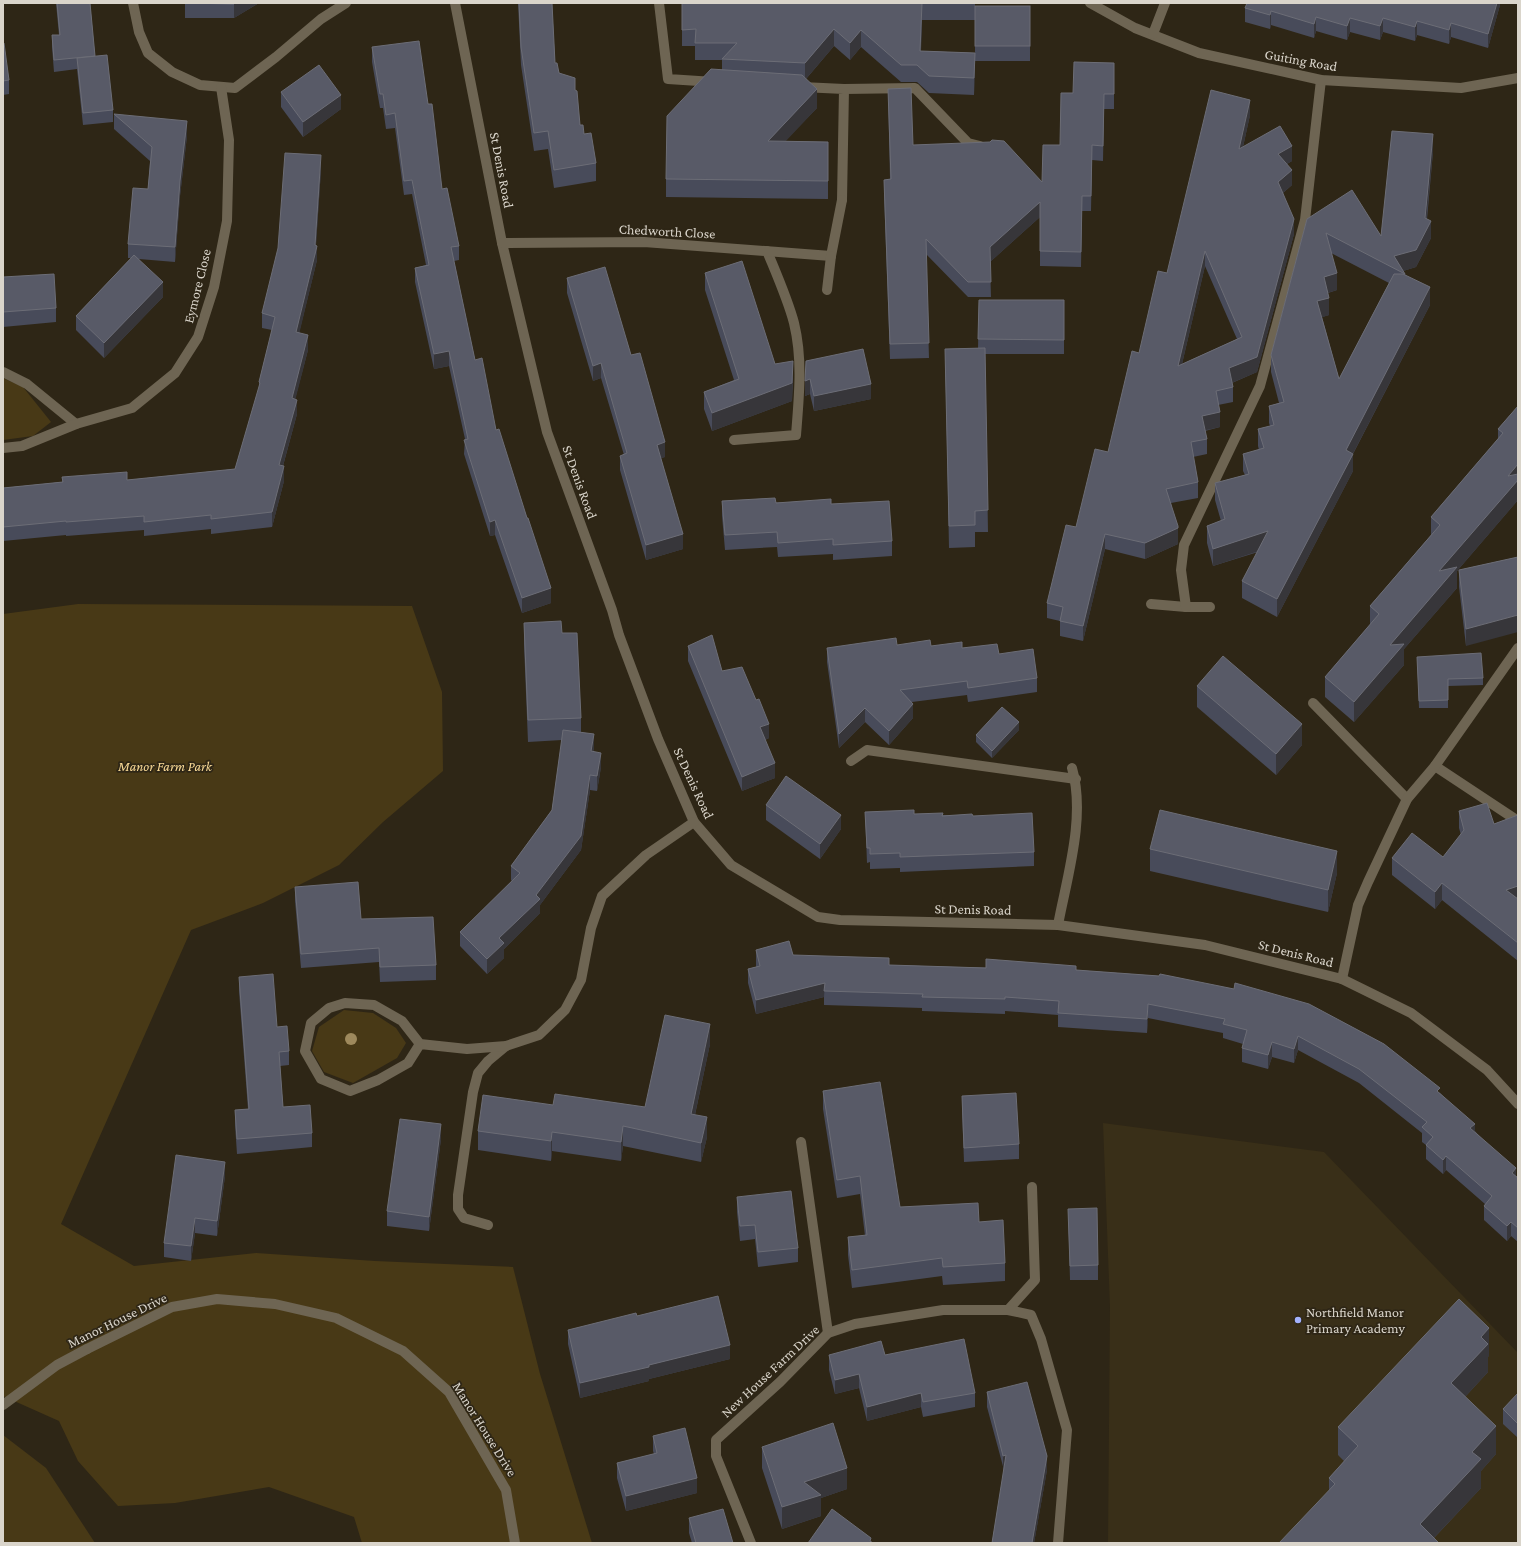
<svg xmlns="http://www.w3.org/2000/svg" width="1521" height="1546" font-family="'Crimson Pro',serif">
<style>
.built{fill:#392f18}
.green{fill:#483916}
.lines{fill:none;stroke-linecap:round;stroke-linejoin:round}
.lane{stroke:#6e6553;stroke-width:10}
.street{stroke:#6e6553;stroke-width:10}
.tree{fill:#9e895c}
.wall{fill:#484b5a;fill-rule:evenodd}
.shaded-wall{fill:#37363a}
.building{fill:#585a67;stroke:#6c6d76;fill-rule:evenodd}
.poi-dot{fill:#a3b2fd;stroke:#2e2616;stroke-width:1.5}
.labels{text-anchor:middle;stroke-width:3.5;stroke-linejoin:round;paint-order:stroke}
.street-label{font-size:14px;fill:#dad5cb;stroke:#2e2616}
.park-label{font-size:14px;font-style:italic;fill:#f9da96;stroke:#2e2616}
.poi-label{font-size:14px;fill:#dad5cb;stroke:#2e2616;text-anchor:start}
</style>
<rect width="100%" height="100%" fill="#2e2616"/>
<path class="built" d="M1103,1123L1324,1152L1518,1353V1543H1108L1110,1307Z"/>
<g class="green">
<path d="M3,378L23,387L51,422L33,436L3,440Z"/>
<path d="M78,604L412,606L442,692L443,771L383,822L339,865L263,903L191,930L61,1224L134,1266L256,1253L375,1261L513,1267L540,1374L592,1543H362L354,1517L269,1487L175,1503L118,1506L78,1461L59,1421L3,1396V614Z"/>
<path d="M344,1010L373,1013L396,1028L406,1043L397,1058L353,1083L324,1072L312,1051L319,1027Z"/>
<path d="M3,1435L46,1468L95,1543H3Z"/>
</g>
<g class="lines">
<g class="lane">
<path d="M659,3L668,79L714,82"/>
<path d="M802,87L844,89L842,200"/>
<path d="M844,89L915,88L968,143L980,146"/>
<path d="M734,440L796,435C799,397 803,360 794,323C788,300 776,273 767,251"/>
<path d="M1151,604L1186,607H1210"/>
<path d="M1186,607L1181,570L1184,545L1260,386L1305,220L1321,80"/>
<path d="M1313,703L1407,799"/>
<path d="M851,761L867,750L1076,779"/>
<path d="M1435,766L1518,821"/>
<path d="M1058,925C1067,877 1086,817 1072,768"/>
<path d="M1342,979L1358,905L1368,882L1407,799L1435,766L1518,648"/>
<path d="M801,1142L828,1333"/>
<path d="M488,1225L464,1218L458,1209V1195L473,1092L478,1073L488,1061L506,1046"/>
<path d="M1008,1310L1035,1280L1032,1187"/>
<path d="M87,1349L172,1307L217,1299L275,1304L336,1318L403,1351L449,1392L506,1490L515,1543"/>
</g>
<g class="street">
<path d="M133,3L139,32L148,53L172,72L200,85L235,88L276,57L321,19L346,3"/>
<path d="M455,3L502,243L547,432L612,610L619,635L658,739L694,822L731,865L818,917L840,920L1058,925L1205,945L1342,979L1411,1013L1487,1070L1518,1104"/>
<path d="M1090,3L1135,28L1199,53L1321,80L1461,88L1518,78"/>
<path d="M1153,34L1165,3"/>
<path d="M502,243L644,242L831,256L842,200"/>
<path d="M827,290L831,256"/>
<path d="M3,372L27,384L76,424"/>
<path d="M3,448L22,446L76,424L132,408L175,373L198,337L214,287L227,221L229,140L221,87"/>
<path d="M420,1044L408,1063L378,1080L350,1091L321,1079L305,1051L311,1023L329,1008L345,1003L374,1005L402,1021L420,1044L467,1049L506,1046L539,1035L565,1010L581,980L591,928L602,896L646,855L694,822"/>
<path d="M3,1405L57,1365L87,1349"/>
<path d="M751,1543L716,1456V1440L780,1382L828,1333L855,1324L943,1310H1008L1031,1315L1041,1339L1067,1430L1058,1543"/>
</g>
</g>
<circle class="tree" cx="351" cy="1039" r="6"/>
<g class="wall">
<path d="M56,3H90L95,56L113,110V122L83,125L77,69L54,72L52,47V35H59Z"/>
<path d="M185,3H259L234,18H185Z"/>
<path d="M518,3H552L555,63L559,73L575,90L580,125L584,134L596,163V181L554,188L548,149L534,151L521,65Z"/>
<path d="M682,3H975V6H1030V61H975L974,95L929,93L917,82H901L861,47L850,60L834,46L806,79L817,108L785,141L828,142V199L666,197V179L722,70V60H695V46H682ZM922,20H975V53L921,51Z"/>
<path d="M1500,3V5L1488,48L1451,37L1449,44L1417,35L1415,41L1383,32L1380,40L1350,32L1347,40L1316,31L1314,38L1271,25L1270,29L1245,22V8Z"/>
<path d="M3,43L9,80V94L3,95Z"/>
<path d="M372,47L428,104L442,189L459,246V260L454,261L475,360L496,430L551,603L522,613L495,535L490,536L464,454L465,439L449,366L434,369L415,282V268L426,265L412,194L404,195L395,128L386,129L383,108H380L372,62Z"/>
<path d="M1114,63V109H1104L1103,161L1092,160L1091,211H1082L1081,267L1040,266V217L990,262L991,297H968L926,254L929,358L890,359L884,194V180L890,179L888,89L913,145L1042,182L1060,145L1073,93Z"/>
<path d="M281,92L341,109L303,137L281,107Z"/>
<path d="M114,114L187,136L180,196L175,262L139,259L163,297L104,358L76,330V316L131,258H128V244L148,189L150,161L114,129Z"/>
<path d="M1250,115L1243,147L1292,161L1287,164L1292,185L1283,193L1294,234L1257,372L1232,383L1233,387V402L1218,405L1220,427L1205,431L1207,439V454L1193,457L1198,482V498L1171,503L1178,542V544L1145,559L1105,549L1083,641L1060,636V621L1047,618V603L1076,527L1108,452L1139,353L1167,273ZM1205,266L1237,339L1182,364Z"/>
<path d="M1433,152L1427,219L1431,238L1416,267L1403,271L1405,274L1430,305L1353,454V471L1277,617L1242,598V581L1258,552L1213,566L1207,543V526L1221,521L1215,500V483L1245,475L1243,471V454L1259,450L1258,446V429L1270,426L1269,423V406L1279,403L1271,372V355L1307,219L1381,236ZM1331,253L1389,283L1339,379L1322,317L1329,315L1328,293L1337,290Z"/>
<path d="M321,170L316,245L317,260L299,333L308,350L295,399L297,414L283,466L284,481L272,527L211,534V529L144,536V530L66,536V535L3,541V488L62,482V477L127,480L235,469L259,388V382L272,330L262,328V313Z"/>
<path d="M705,273L775,364L793,378L792,401L712,431L704,409V392L734,380L705,290Z"/>
<path d="M3,277L56,308V322L3,327Z"/>
<path d="M567,278L631,355L665,457L661,458L683,549L646,560L620,470V456L624,455L601,378L593,381L567,293Z"/>
<path d="M979,300H1064V354H985L988,532H975V547L949,548L945,349L978,348Z"/>
<path d="M863,349L871,399L814,411L810,394L805,396V381Z"/>
<path d="M1518,406V500L1457,571V588L1404,649V665L1354,722L1325,697V677L1370,625V606L1431,535V517L1498,439V429Z"/>
<path d="M722,501L831,504L892,541V556L833,560V554L778,557L777,547L725,550L722,516Z"/>
<path d="M1518,557L1466,646L1459,587V570Z"/>
<path d="M524,623L562,633L581,718V732L594,748L593,752L601,767L597,791L590,790L581,850L540,905V913L504,949V958L487,974L460,946V932L512,881L511,880V866L552,810L562,740L528,742L524,645Z"/>
<path d="M897,645L962,648L999,654L1037,678V692L968,702L967,695L912,702L913,718L889,745L865,722L839,748L827,662V648Z"/>
<path d="M688,646L722,671L769,738L765,740L775,778L742,791L688,661Z"/>
<path d="M1417,657L1483,678V685L1448,686V708H1419Z"/>
<path d="M1197,686L1302,745L1276,775L1197,707Z"/>
<path d="M1019,730L992,758L976,742V735Z"/>
<path d="M766,805L841,829L820,859L766,820Z"/>
<path d="M1459,811L1494,824L1518,815V961L1442,900L1435,909L1392,875V858L1443,857L1461,835L1459,828Z"/>
<path d="M865,812L943,815L973,816L1034,852V866L900,872V868L870,869V862L867,863Z"/>
<path d="M1150,849L1337,873L1328,912L1150,871Z"/>
<path d="M295,887L361,919L436,965V980L380,982L379,962L301,968L295,901Z"/>
<path d="M756,950L793,955L889,965L1076,970L1159,976L1440,1093L1518,1178V1242L1511,1236L1507,1241L1484,1220V1206L1485,1204L1446,1170L1443,1174L1426,1159V1145L1422,1142V1133L1359,1083L1298,1050L1294,1063L1272,1057L1268,1069L1242,1062V1048L1243,1044L1223,1038V1033L1148,1018L1147,1033L1058,1027V1015L1005,1011V1014L922,1011V1008L824,1005V997L756,1014L748,983V969L756,967Z"/>
<path d="M239,977L277,1027L289,1051V1065L280,1066L283,1107L312,1133V1147L237,1154L235,1125V1110L248,1109L239,991Z"/>
<path d="M710,1044L695,1115L707,1137L701,1162L623,1146L621,1161L552,1151L551,1161L478,1150V1131L553,1105L645,1107Z"/>
<path d="M823,1091L900,1207L979,1222L1005,1263V1281L943,1285L942,1276L852,1288L848,1255V1237L865,1236L860,1194L837,1198L823,1109Z"/>
<path d="M962,1096L1019,1144V1159L964,1162L962,1110Z"/>
<path d="M441,1139L429,1231L387,1226V1211Z"/>
<path d="M225,1176L217,1236L195,1233L191,1261L164,1257V1243Z"/>
<path d="M737,1197L798,1248V1262L758,1267L755,1239L740,1241L737,1212Z"/>
<path d="M1068,1209L1098,1265V1280H1070Z"/>
<path d="M637,1316L730,1359L649,1379V1381L580,1398L568,1344V1330Z"/>
<path d="M829,1355H885L975,1393V1407L923,1417L921,1407L867,1421L859,1388L835,1394L829,1370Z"/>
<path d="M1489,1356L1488,1357V1372L1465,1397L1496,1454L1481,1471V1488L1434,1538L1329,1491V1478L1344,1461L1338,1455V1427Z"/>
<path d="M987,1392L1047,1470L1034,1543H992L1004,1470L987,1407Z"/>
<path d="M1518,1393V1438L1503,1424V1409Z"/>
<path d="M653,1436L697,1493L626,1511L617,1478V1463L654,1454L653,1451Z"/>
<path d="M762,1447L847,1489L821,1498V1516L782,1529L762,1468Z"/>
<path d="M689,1518L733,1543H692L689,1533Z"/>
</g>
<g class="shaded-wall">
<path d="M235,3H259L234,18V4Z"/>
<path d="M922,3V20L920,68V51Z"/>
<path d="M1497,3H1500V5L1488,48V34Z"/>
<path d="M1271,11V25L1270,29V15Z"/>
<path d="M1316,17V31L1314,38V24Z"/>
<path d="M1350,18V32L1347,40V26Z"/>
<path d="M1383,18V32L1380,40V26Z"/>
<path d="M1417,21V35L1415,41V27Z"/>
<path d="M1451,23V37L1449,44V30Z"/>
<path d="M834,29V46L805,80V63Z"/>
<path d="M861,30V47L850,60V43Z"/>
<path d="M975,53V70L974,95V78Z"/>
<path d="M817,89V108L768,160V141Z"/>
<path d="M341,95V109L303,137V122Z"/>
<path d="M1250,100V115L1239,165V149Z"/>
<path d="M187,121V136L180,196L175,262V247L180,181Z"/>
<path d="M1433,134V152L1425,231L1431,221V238L1416,267L1400,272L1394,256L1425,218Z"/>
<path d="M1292,146V161L1278,169V154Z"/>
<path d="M321,155V170L315,257L317,246V260L296,347V332L315,245Z"/>
<path d="M1292,170V185L1278,197V182Z"/>
<path d="M1040,202V217L990,262V247Z"/>
<path d="M1294,219V234L1257,372L1229,384V368Z"/>
<path d="M1205,251V266L1178,381V366Z"/>
<path d="M1337,273V290L1324,294V277Z"/>
<path d="M163,282V297L104,358V343Z"/>
<path d="M1430,287V305L1346,467V450Z"/>
<path d="M1329,298V315L1317,319V301Z"/>
<path d="M308,335V350L292,413V398Z"/>
<path d="M449,351V366L434,369V354Z"/>
<path d="M793,361L792,401L712,431V413Z"/>
<path d="M601,363V378L593,381V366Z"/>
<path d="M810,379V394L805,396V381Z"/>
<path d="M871,384V399L814,411V396Z"/>
<path d="M297,400V414L279,480V465Z"/>
<path d="M1220,412V427L1202,431V416Z"/>
<path d="M665,442V457L657,459V445Z"/>
<path d="M1353,454V471L1277,617V599Z"/>
<path d="M1518,464V500L1457,571V588L1404,649V665L1354,722V702L1390,645L1439,571L1508,476Z"/>
<path d="M284,466V481L272,527V512Z"/>
<path d="M495,520V535L490,536V522Z"/>
<path d="M1178,526V544L1145,559V543Z"/>
<path d="M1268,531V548L1213,566V549Z"/>
<path d="M683,534V549L646,560V545Z"/>
<path d="M1105,534V549L1083,641V626Z"/>
<path d="M551,588V603L522,613V598Z"/>
<path d="M1518,615V632L1466,646V629Z"/>
<path d="M913,704V718L889,745V731Z"/>
<path d="M865,708V722L839,748V734Z"/>
<path d="M1019,722V730L992,758V751Z"/>
<path d="M769,724V738L760,742V727Z"/>
<path d="M1302,724V745L1276,775V754Z"/>
<path d="M594,734V748L591,766V751Z"/>
<path d="M601,753V767L597,791V776Z"/>
<path d="M775,763V778L742,791V777Z"/>
<path d="M590,775V790L581,850L540,905V913L504,949V958L487,974V959L499,938L536,895Z"/>
<path d="M841,815V829L820,859V844Z"/>
<path d="M1337,851V873L1328,912V890Z"/>
<path d="M1442,883V900L1435,909V892Z"/>
<path d="M1518,886V903L1506,890Z"/>
<path d="M825,983L824,997L756,1014V1000Z"/>
<path d="M1148,1004V1018L1147,1033V1019Z"/>
<path d="M710,1024V1044L691,1133V1114Z"/>
<path d="M1298,1036V1050L1294,1063V1049Z"/>
<path d="M1272,1042V1057L1268,1069V1055Z"/>
<path d="M707,1117V1137L701,1162V1143Z"/>
<path d="M441,1124V1139L429,1231V1217Z"/>
<path d="M1475,1124V1138L1470,1128Z"/>
<path d="M623,1126V1146L621,1161V1142Z"/>
<path d="M552,1132V1151L551,1161V1141Z"/>
<path d="M1446,1156V1170L1443,1174V1160Z"/>
<path d="M225,1162V1176L217,1236V1221Z"/>
<path d="M1516,1168V1182L1512,1173Z"/>
<path d="M195,1218V1233L191,1261V1246Z"/>
<path d="M1511,1222V1236L1507,1241V1226Z"/>
<path d="M1489,1328V1356L1488,1357V1372L1451,1412V1383L1481,1337Z"/>
<path d="M730,1345V1359L649,1379V1381L580,1398V1383L649,1365Z"/>
<path d="M859,1374V1388L835,1394V1380Z"/>
<path d="M921,1393V1407L867,1421V1407Z"/>
<path d="M1496,1426V1454L1481,1471V1488L1429,1543L1420,1524L1472,1452Z"/>
<path d="M1006,1455V1469L1003,1470V1456Z"/>
<path d="M1047,1456V1470L1034,1543H1032Z"/>
<path d="M847,1468V1489L821,1498V1516L782,1529V1507L804,1482Z"/>
<path d="M697,1478V1493L626,1511V1496Z"/>
</g>
<g class="building">
<path d="M57,3H90L95,56L54,60L52,35H60Z"/>
<path d="M185,3H235L234,4Z"/>
<path d="M519,3H552L555,63H557L559,73L575,78V90L577,91L580,125H583L584,134L591,133L596,163L554,170L548,131L534,133L521,47Z"/>
<path d="M682,3H975H922L920,51L975,53L974,78L929,76L917,65H901L861,30L850,43L834,29L805,63L722,59L737,43H695L696,29L682,30Z"/>
<path d="M1247,3H1497L1488,34L1451,23L1449,30L1417,21L1415,27L1383,18L1380,26L1350,18L1347,26L1316,17L1314,24L1271,11L1270,15L1245,8Z"/>
<rect x="975" y="6" width="55" height="40"/>
<path d="M419,41L428,104H432L442,189L447,188L459,246L451,247L475,360L482,358L496,430L499,429L527,518H528L551,588L522,598L495,520L490,522L464,440L468,439L449,351L434,354L415,268L429,265L412,180L404,181L395,113L386,115L383,94H380L372,47Z"/>
<path d="M3,43H4L9,80L3,81Z"/>
<path d="M107,55L113,110L83,113L77,58Z"/>
<path d="M1074,62L1114,63V94H1104L1103,146L1092,145L1091,196H1082L1081,252L1040,251V202L990,247L991,282H968L926,239L929,343L890,344L884,180L891,179L888,89L911,88L913,145L990,142L992,140L1004,141L1042,182L1043,145H1060L1061,93H1073Z"/>
<path d="M319,65L341,95L303,122L281,92Z"/>
<path d="M711,69L802,75L817,89L768,141L828,142V181L666,179L667,116Z"/>
<path d="M1211,90L1250,100L1239,149L1280,126L1292,146L1278,154L1292,170L1278,182L1294,219L1257,357L1229,368L1233,387L1216,391L1220,412L1202,416L1207,439L1191,442L1198,482L1166,489L1178,526V528L1145,543L1105,534L1083,626L1060,621L1063,607L1047,603L1066,525L1076,527L1095,449L1108,452L1132,351L1139,353L1158,271L1167,273ZM1205,251L1242,337L1178,366Z"/>
<path d="M114,114L187,121L180,181L175,247L128,244L133,188L148,189L152,147Z"/>
<path d="M1392,131L1433,134L1425,218L1431,221L1416,250L1394,256L1405,274L1326,233L1337,273L1324,277L1329,298L1317,301L1339,379L1394,274H1403L1430,287L1346,450L1353,454L1277,599L1242,581L1268,531L1213,549L1207,526L1225,519L1215,483L1249,474L1243,454L1264,448L1258,429L1274,425L1269,406L1284,402L1271,355L1307,219L1352,190L1381,236Z"/>
<path d="M285,153L321,155L315,245L317,246L296,332L308,335L292,398L297,400L279,465L284,466L272,512L211,519V515L144,522V516L66,522V521L3,527V488L63,482L62,477L127,472V480L235,469L260,383L259,382L275,317L262,313L278,248Z"/>
<path d="M134,255L163,282L104,343L76,316Z"/>
<path d="M742,261L775,364L793,361L792,383L712,413L704,392L739,379L705,273Z"/>
<path d="M605,267L631,355L640,353L665,442L657,445L683,534L646,545L620,456L627,453L601,363L593,366L567,278Z"/>
<path d="M54,274L56,308L3,312V277Z"/>
<path d="M979,300H1064V340L978,339Z"/>
<path d="M985,348L988,510L975,511V525L949,526L945,349Z"/>
<path d="M863,349L871,384L814,396L810,379L805,381L806,361Z"/>
<path d="M1518,406V464L1508,476L1518,474V480L1439,571L1457,567L1390,645L1404,644L1354,702L1325,677L1379,614L1370,606L1440,525L1431,517L1503,433L1498,429Z"/>
<path d="M775,498L776,503L831,499V504L889,501L892,541L833,545V539L778,543L777,532L725,535L722,501Z"/>
<path d="M1518,557V615L1466,629L1459,570Z"/>
<path d="M561,621L562,633H577L581,718L528,720L524,623Z"/>
<path d="M712,635L722,671L742,667L756,700L759,699L769,724L760,727L775,763L742,777L688,646Z"/>
<path d="M896,638L897,645L930,640L931,646L962,642V648L997,644L999,654L1033,649L1037,678L968,688L967,681L900,690L913,704L889,731L865,708L839,734L827,648Z"/>
<path d="M1481,653L1483,678L1448,679V700L1419,701L1417,657Z"/>
<path d="M1223,656L1302,724L1276,754L1197,686Z"/>
<path d="M1002,707L1019,722L992,751L976,735Z"/>
<path d="M563,730L594,734L591,751L601,753L597,776L590,775L581,836L536,895L540,899L499,938L504,943L487,959L460,932L520,873L511,866L552,810Z"/>
<path d="M786,776L841,815L820,844L766,805Z"/>
<path d="M1487,803L1494,824L1518,815V886L1506,890L1518,899V943L1442,883L1435,892L1392,858L1412,833L1443,857L1464,830L1459,811Z"/>
<path d="M914,810V814L943,813L942,816L972,814L973,816L1032,813L1034,852L900,857V853L870,854V848H867L865,812Z"/>
<path d="M1160,810L1337,851L1328,890L1150,849Z"/>
<path d="M358,882L361,919L433,917L436,965L380,967L379,948L301,954L295,887Z"/>
<path d="M789,941L793,955L889,958V965L986,968V959L1076,966V970L1159,976L1160,974L1234,989L1235,983L1309,1004L1384,1044L1440,1088L1437,1091L1475,1124L1470,1128L1516,1168L1512,1173L1518,1178V1228L1511,1222L1507,1226L1484,1206L1492,1196L1446,1156L1443,1160L1426,1145L1433,1137L1422,1127L1427,1122L1359,1069L1298,1036L1294,1049L1272,1042L1268,1055L1242,1048L1247,1030L1223,1024L1225,1019L1148,1004L1147,1019L1058,1013L1059,1001L1005,997V999L922,997L923,994L824,991L825,983L756,1000L748,969L760,966L756,950Z"/>
<path d="M273,974L277,1027L287,1026L289,1051L279,1052L283,1107L310,1105L312,1133L237,1139L235,1110L249,1109L239,977Z"/>
<path d="M665,1015L710,1024L691,1114L707,1117L701,1143L623,1126L621,1142L552,1132L551,1141L478,1131L483,1095L553,1105L555,1094L645,1107Z"/>
<path d="M880,1082L900,1207L978,1203L979,1222L1003,1220L1005,1263L943,1267L942,1258L852,1270L848,1237L867,1235L860,1176L837,1180L823,1091Z"/>
<path d="M1016,1093L1019,1144L964,1148L962,1096Z"/>
<path d="M400,1119L441,1124L429,1217L387,1211Z"/>
<path d="M176,1155L225,1162L217,1221L195,1218L191,1246L164,1243Z"/>
<path d="M791,1191L798,1248L758,1252L755,1225L740,1226L737,1197Z"/>
<path d="M1097,1208L1098,1265L1070,1266L1068,1209Z"/>
<path d="M718,1296L730,1345L649,1365V1367L580,1383L568,1330L636,1313L637,1316Z"/>
<path d="M1459,1299L1489,1328L1481,1337L1488,1344L1451,1383L1496,1426L1472,1452L1481,1459L1420,1524L1439,1543H1279L1335,1484L1329,1478L1358,1446L1338,1427Z"/>
<path d="M964,1339L975,1393L923,1402L921,1393L867,1407L859,1374L835,1380L829,1355L881,1341L885,1355Z"/>
<path d="M1027,1382L1047,1456L1032,1543H992L1006,1455L1003,1456L987,1392Z"/>
<path d="M1518,1393V1424L1503,1409Z"/>
<path d="M833,1423L847,1468L804,1482L821,1495L782,1507L762,1447Z"/>
<path d="M685,1428L697,1478L626,1496L617,1463L657,1453L653,1436Z"/>
<path d="M723,1509L733,1543H696L689,1518Z"/>
<path d="M832,1509L871,1538L870,1541L873,1543H808Z"/>
</g>
<circle class="poi-dot" cx="1298" cy="1320" r="4"/>
<g class="labels">
<g class="street-label">
<text transform="translate(1301 60) rotate(10)" y="5">Guiting Road</text>
<text transform="translate(502 170) rotate(79)" y="5">St Denis Road</text>
<text transform="translate(667 231) rotate(3)" y="5">Chedworth Close</text>
<text transform="translate(197 286) rotate(-76)" y="5">Eymore Close</text>
<text transform="translate(580 482) rotate(70)" y="5">St Denis Road</text>
<text transform="translate(694 783) rotate(65)" y="5">St Denis Road</text>
<text transform="translate(973 909) rotate(1)" y="5">St Denis Road</text>
<text transform="translate(1296 953) rotate(14)" y="5">St Denis Road</text>
<text transform="translate(117 1320) rotate(-26)" y="5">Manor House Drive</text>
<text transform="translate(770 1371) rotate(-43)" y="5">New House Farm Drive</text>
<text transform="translate(485 1429) rotate(58)" y="5">Manor House Drive</text>
</g>
<g class="park-label">
<text x="165" y="771">Manor Farm Park</text>
</g>
<g class="poi-label">
<text x="1306" y="1317">Northfield Manor<tspan x="1306" dy="16">Primary Academy</tspan></text>
</g>
</g>
<rect width="1521" height="1546" fill="none" stroke="#dad5cb" stroke-width="8"/>
</svg>
